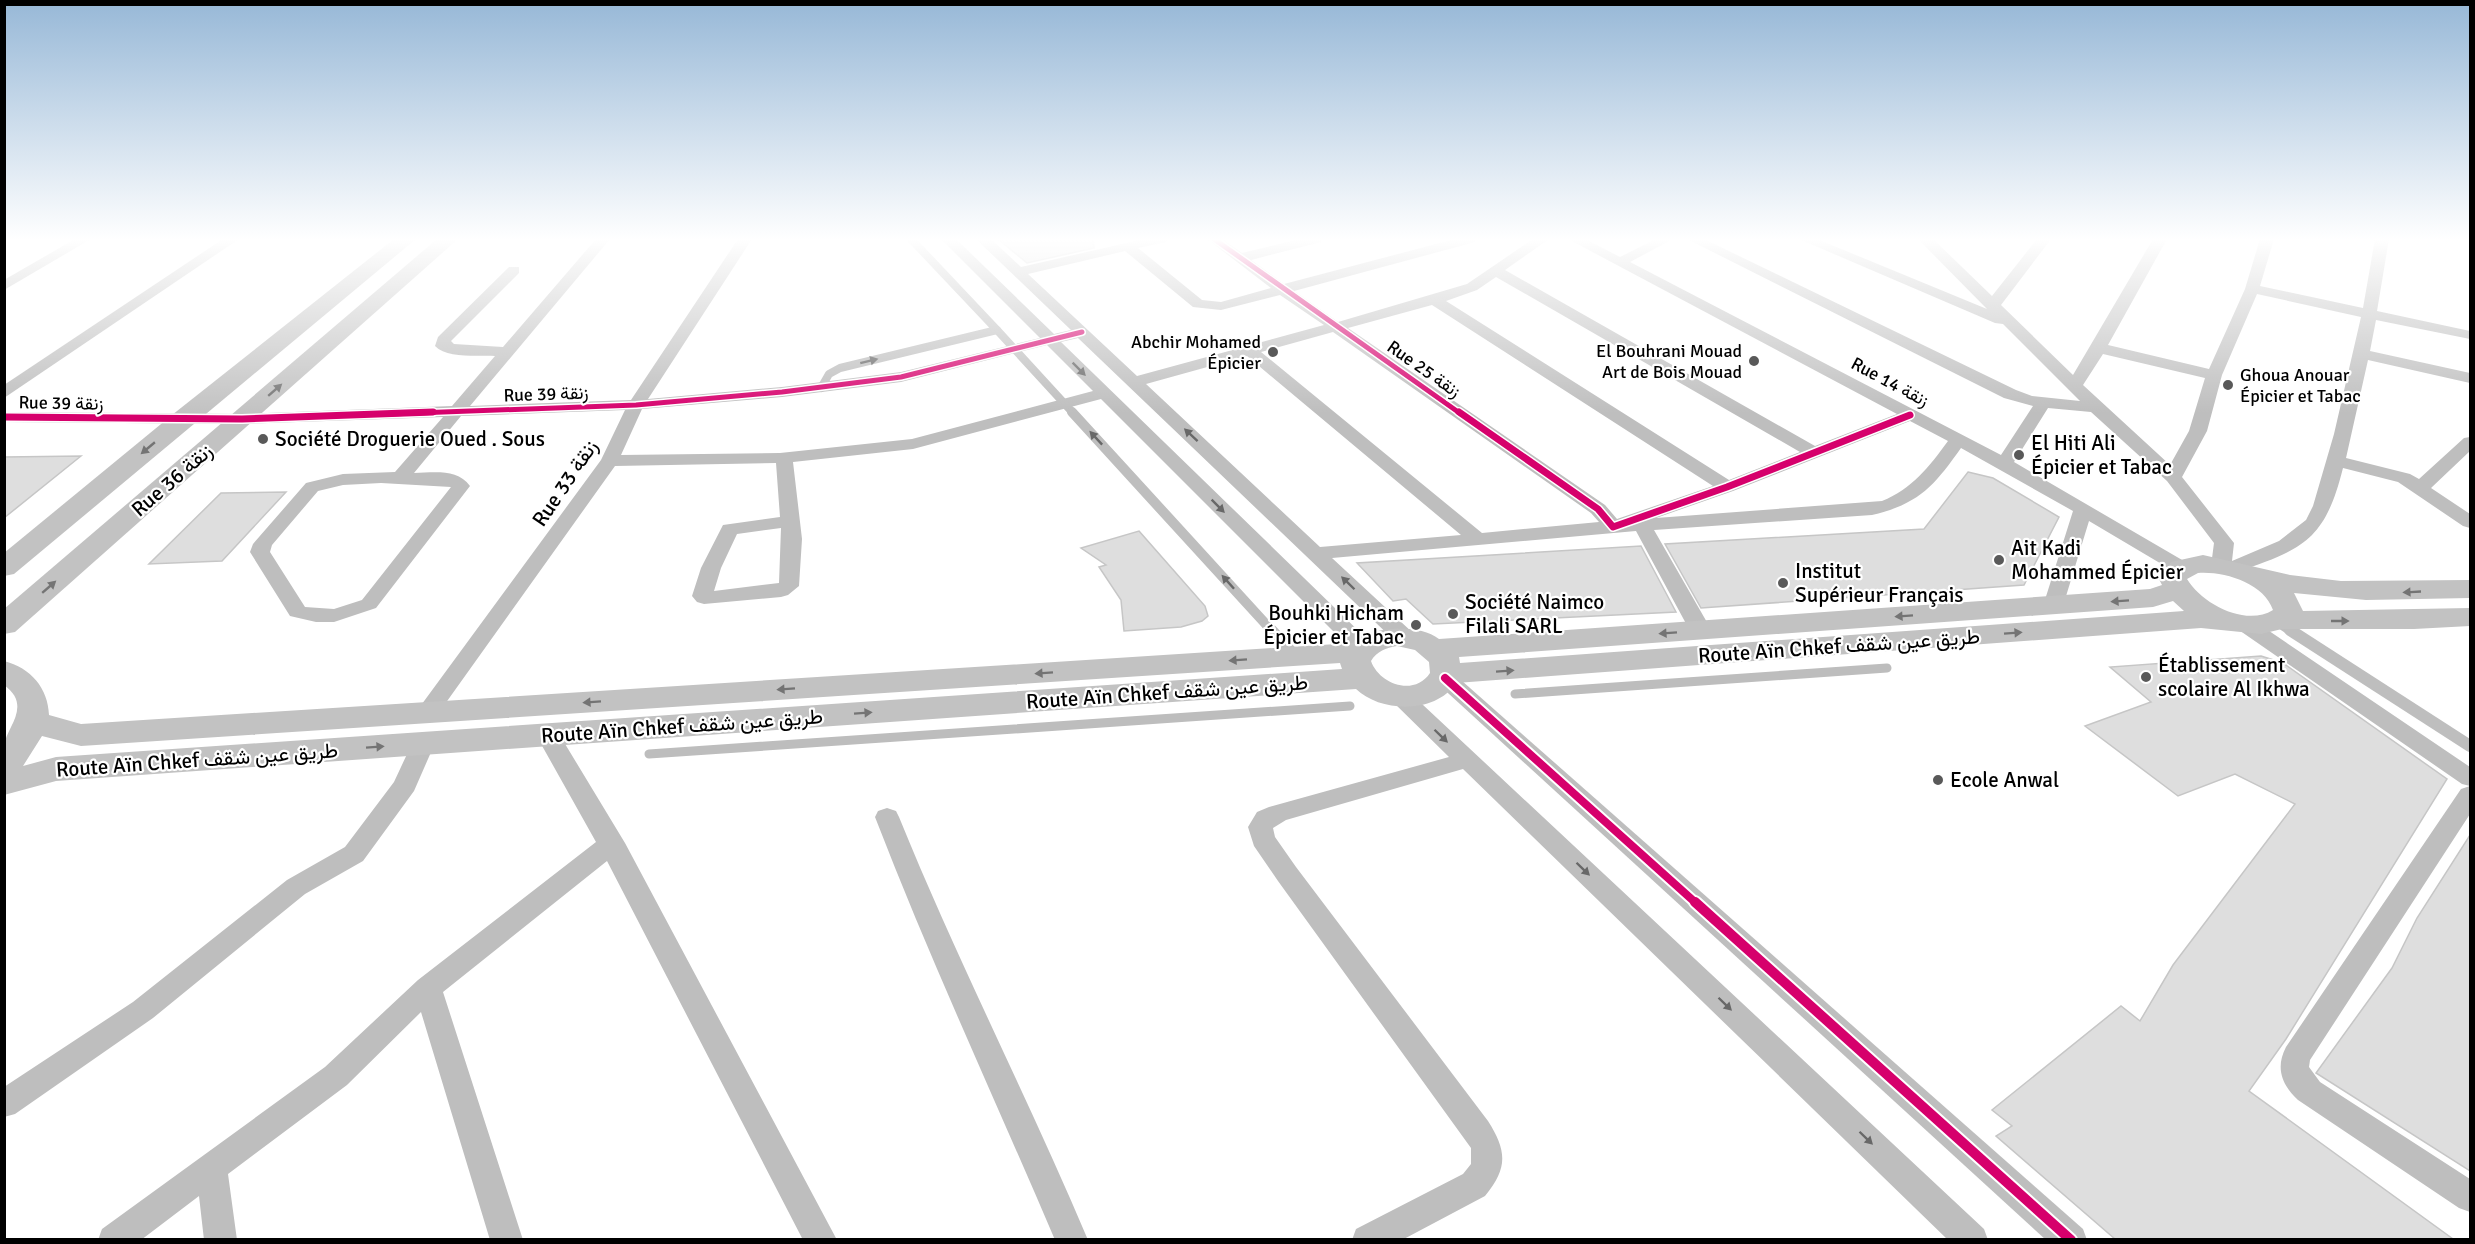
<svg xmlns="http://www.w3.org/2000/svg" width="2475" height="1244" font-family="Signika,Vazirmatn,sans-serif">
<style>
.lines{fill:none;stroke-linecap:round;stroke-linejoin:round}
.stream{stroke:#bdbdbd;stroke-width:9}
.building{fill:#dedede;stroke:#c6c6c6;stroke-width:1.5}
.lane-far2{stroke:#bebebe;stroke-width:8}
.lane-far1{stroke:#bebebe;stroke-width:10}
.lane{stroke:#bebebe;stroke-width:12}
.street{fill:#bebebe;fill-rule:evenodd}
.secondary{fill:#c2c2c2;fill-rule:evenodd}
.cycleway-far3-casing{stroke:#fff;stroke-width:8}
.cycleway-far2-casing{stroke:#fff;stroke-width:10}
.cycleway-far1-casing{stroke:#fff;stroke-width:12}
.cycleway-casing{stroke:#fff;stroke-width:14}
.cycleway-far3{stroke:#d6006c;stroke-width:5}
.cycleway-far2{stroke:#d6006c;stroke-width:7}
.cycleway-far1{stroke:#d6006c;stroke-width:8}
.cycleway{stroke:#d6006c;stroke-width:10}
.oneway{fill:#686868}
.oneway2{fill:#747474}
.poi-dot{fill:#595959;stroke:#fff;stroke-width:2}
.labels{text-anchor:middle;stroke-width:4.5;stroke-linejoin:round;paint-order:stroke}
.far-poi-label{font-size:18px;fill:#000;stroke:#fff;text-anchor:end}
.far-street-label{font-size:18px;fill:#000;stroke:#fff}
.poi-label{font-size:21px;fill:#000;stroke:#fff;text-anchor:start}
.street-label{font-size:21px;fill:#000;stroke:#fff}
</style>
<rect width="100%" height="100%" fill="#fff"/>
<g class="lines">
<g class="stream">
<path d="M1515,694L1887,668"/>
<path d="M649,754L1350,706"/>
</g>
</g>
<g class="building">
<path d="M998,239H1093L1094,248L1027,263Z"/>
<path d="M81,456L4,518V457Z"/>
<path d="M1968,472L1993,478L2059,517L2024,585L1701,608L1665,544L1924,529Z"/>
<path d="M286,492L222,561L149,564L221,493Z"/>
<path d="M1139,531L1205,606L1208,616L1202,621L1181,627L1124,631L1121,600L1099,567L1106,565L1081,548Z"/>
<path d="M1641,546L1676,612L1433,624L1406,599L1393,601L1357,563Z"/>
<path d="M2261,656L2283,663L2447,779L2286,1039L2249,1091L2453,1239H2115L1996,1136L2012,1126L1992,1110L2121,1006L2140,1021L2173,965L2295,804L2235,774L2178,796L2085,726L2151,702L2110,667Z"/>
<path d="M2470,835V1171L2316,1073L2392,968L2417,918Z"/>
</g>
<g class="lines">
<g class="lane-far2">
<path d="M997,330L1074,414"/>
<path d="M821,388L829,374L840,368L997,330L911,239"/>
</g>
<g class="lane-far1">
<path d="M1072,412L1273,632"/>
<path d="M2278,622L2293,632"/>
</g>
<g class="lane">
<path d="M1271,630L1295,656"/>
<path d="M2290,630L2470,746"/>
</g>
<g class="street">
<path d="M75,239H91L4,290V280Z"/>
<path d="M223,239H239L4,398V385Z"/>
<path d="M596,239H610L470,406L631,400L738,239H752L648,399L782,387L901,372L1040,338L941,239H956L1054,334L1071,330L976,239H991L1021,267L1144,239H1168L1166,242L1138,248L1202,300L1221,302L1271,288L1207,239H1222L1242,253L1300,239H1323L1321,242L1251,260L1284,284L1455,239H1477L1475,242L1294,291L1338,322L1467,284L1533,239H1549L1505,270L1815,446L1897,414L1568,239H1585L1620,257L1656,239H1673L1630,262L2001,455L2033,406L2004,398L1687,239H1704L2016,390L2032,396L2080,401L2003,324L1995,323L1799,239H1817L1987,309L1918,239H1933L1992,296L2037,239H2051L2001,305L2073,375L2153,239H2167L2108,345L2209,369L2245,289L2260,239H2274L2260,286L2363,308L2375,239H2389L2377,311L2470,331V339L2376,320L2370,351L2470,373V383L2368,360L2346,458L2410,474L2419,479L2464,438L2470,437V451L2431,488L2470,514V528L2463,526L2398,482L2343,468C2325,540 2304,549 2237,572L2230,574L2214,570L2211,566L2214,543L2167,481L2091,412L2048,408L2014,462L2189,564L2192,568L2189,572H2175L2089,521L2063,606L2060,610H2046L2043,606L2073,511L1961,448C1934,486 1919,504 1872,515L1654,530L1712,631L1708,636H1694L1690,631L1636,531L1332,558L1413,633L1416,638L1413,643H1397L1078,338L1061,342L1371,643L1374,648L1371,653H1355L1101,399L913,449L793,462L802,539L799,586L788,595L781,597L704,604L697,602L692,596L701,568L723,525L780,517L776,463L615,466L435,718L427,721L419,718L416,713L419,708L601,460L625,410L461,416L414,473C433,473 457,468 470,486L376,608L334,622H316L290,616L250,552L253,544L306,483L343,474L395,472L443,417L242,424L4,422V412L242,414L452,406L495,356C478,355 447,359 435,346L438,337L509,267H519V273L451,341L454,344L503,347ZM1125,251L1193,307L1221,310L1280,295L1324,325L1137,376L1028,274ZM1496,277L1800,452L1729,480L1446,301L1477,290ZM2257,294L2361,317L2334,434L2313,506L2306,520L2279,541L2232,561L2234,543L2182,477L2207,431L2222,375ZM1432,305L1713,486L1617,519L1605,505L1348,328ZM1333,332L1591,513L1599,522L1482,533L1261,352ZM1047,345L1093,391L912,439L780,453L621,455L642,409L782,397L901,382ZM2103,354L2205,378L2189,431L2170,465L2083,385ZM1247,356L1461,535L1320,547L1146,384ZM1910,421L1948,441C1929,467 1912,489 1882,501L1656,518L1733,491ZM381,483L451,487L362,600L334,609L305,607L270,552L272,545L318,491L343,485ZM781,528L779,583L714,591L721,568L737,534Z"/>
<path d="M2243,617L2250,618L2470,767V814L2310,1060L2309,1067L2320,1082L2470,1179V1212L2459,1208L2298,1100C2282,1085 2275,1068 2286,1047L2461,789L2470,786L2462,784L2236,628L2232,623L2236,618Z"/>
<path d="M1445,671L1453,673L2083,1229L2087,1240H2046L1437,683L1434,678L1437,673Z"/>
<path d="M1399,688L1407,690L1984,1229L1988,1240H1948L1463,769L1286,820L1273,828L1275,837L1296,867L1488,1121C1507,1151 1508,1168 1485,1196L1402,1240H1352L1356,1229L1463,1174L1471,1164V1148L1278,881L1254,846L1248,827L1257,812L1269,807L1449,757L1391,700L1388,695L1391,690Z"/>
<path d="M548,727L556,729L625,843L837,1240H803L607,861L443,992L523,1240H490L421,1012L347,1085L228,1174L237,1240H204L199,1196L141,1240H98L102,1229L325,1067L418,980L596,842L536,735L540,729Z"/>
<path d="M423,735L431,737L435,743L414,791L363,861L305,894L153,1018L15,1114L4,1117V1087L133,1002L287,880L345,847L394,782L415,737Z"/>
<path d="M887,808L896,811L899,817C957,960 1028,1098 1088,1240H1055C995,1099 930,960 875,817L878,811Z"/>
</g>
<g class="secondary">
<path d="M394,239H416L14,574L4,576V553L172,415Z"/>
<path d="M437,239H458L15,632L4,634V609Z"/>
<path d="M2203,555L2290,575L2341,581L2470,580V598L2366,600L2294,593L2303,611L2470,608V626L2414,629H2282L2261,634L2201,628L1456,683C1436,714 1381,713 1356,689L56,781L4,795C4,779 3,762 4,746C6,727 33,706 4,685V661C31,668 48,688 49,715L81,724L1352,643C1372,626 1418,623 1439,639L2150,589L2162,585L2159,579L2171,562ZM2198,573C2224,571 2264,583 2273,610C2246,627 2202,604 2187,579ZM2173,601L2184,611L1460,663L1459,657L2153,607ZM1397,646L1415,650L1429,662L1430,673C1414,697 1379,684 1371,661C1377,651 1386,648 1397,646ZM1340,663L1342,669L56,757L23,766L42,736L81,746Z"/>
</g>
<defs>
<g id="cycleway-far3">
<path d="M1214,239L1461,414"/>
<path d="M390,414L636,405L782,392L901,377L1082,332"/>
</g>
<g id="cycleway-far2">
<path d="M1459,412L1598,509L1613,527L1727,487L1910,415"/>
<path d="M4,417L242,419L433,412"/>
</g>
<path id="cycleway-far1" d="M1445,678L1697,904"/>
<path id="cycleway" d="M1695,902L2071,1240"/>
</defs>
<use href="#cycleway-far3" class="cycleway-far3-casing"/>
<use href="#cycleway-far2" class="cycleway-far2-casing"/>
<use href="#cycleway-far1" class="cycleway-far1-casing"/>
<use href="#cycleway" class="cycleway-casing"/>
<use href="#cycleway-far3" class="cycleway-far3"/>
<use href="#cycleway-far2" class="cycleway-far2"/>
<use href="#cycleway-far1" class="cycleway-far1"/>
<use href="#cycleway" class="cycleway"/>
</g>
<defs><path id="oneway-solid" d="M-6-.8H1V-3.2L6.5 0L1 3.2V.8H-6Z" transform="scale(1.5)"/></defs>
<g class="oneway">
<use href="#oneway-solid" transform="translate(869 361) rotate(-14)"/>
<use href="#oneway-solid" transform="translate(1079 369) rotate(45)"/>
<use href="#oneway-solid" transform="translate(1191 435) rotate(-137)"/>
<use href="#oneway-solid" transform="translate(1096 438) rotate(-133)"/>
<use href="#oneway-solid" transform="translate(1218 506) rotate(45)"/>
<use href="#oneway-solid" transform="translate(1228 582) rotate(-132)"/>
<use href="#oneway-solid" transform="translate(1348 583) rotate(-136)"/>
<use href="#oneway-solid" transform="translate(1441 736) rotate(44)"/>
<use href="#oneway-solid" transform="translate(1583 869) rotate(44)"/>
<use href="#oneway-solid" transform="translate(1725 1004) rotate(44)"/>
<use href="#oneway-solid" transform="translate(1866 1138) rotate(44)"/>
</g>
<g class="oneway2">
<use href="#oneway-solid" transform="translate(275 390) rotate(-41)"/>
<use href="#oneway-solid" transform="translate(148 448) rotate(140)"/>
<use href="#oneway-solid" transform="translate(49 587) rotate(-41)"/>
<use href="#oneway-solid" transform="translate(2412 592) rotate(177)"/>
<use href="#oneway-solid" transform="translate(2120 601) rotate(176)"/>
<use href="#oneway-solid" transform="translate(1904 616) rotate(176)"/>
<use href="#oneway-solid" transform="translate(2340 621)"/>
<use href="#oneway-solid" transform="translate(1668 633) rotate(176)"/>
<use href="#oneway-solid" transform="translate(2013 633) rotate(-4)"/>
<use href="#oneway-solid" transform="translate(1238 660) rotate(176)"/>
<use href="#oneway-solid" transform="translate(1505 671) rotate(-4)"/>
<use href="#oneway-solid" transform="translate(1044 673) rotate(176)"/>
<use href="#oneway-solid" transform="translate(786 689) rotate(176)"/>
<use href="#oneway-solid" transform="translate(592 702) rotate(176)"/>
<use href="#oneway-solid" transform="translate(863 713) rotate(-4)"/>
<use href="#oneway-solid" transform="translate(375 747) rotate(-4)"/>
</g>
<linearGradient id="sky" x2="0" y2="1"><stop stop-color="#97b8d7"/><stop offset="0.58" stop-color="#fff"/><stop offset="1" stop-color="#fff" stop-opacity="0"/></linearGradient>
<rect width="2475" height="413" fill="url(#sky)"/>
<g class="poi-dot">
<circle cx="1273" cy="352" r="6"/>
<circle cx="1754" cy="361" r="6"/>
<circle cx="2228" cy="385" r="6"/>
<circle cx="263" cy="439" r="6"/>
<circle cx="2019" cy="455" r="6"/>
<circle cx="1999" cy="560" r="6"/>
<circle cx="1783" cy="583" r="6"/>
<circle cx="1453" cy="614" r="6"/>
<circle cx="1416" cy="625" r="6"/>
<circle cx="2146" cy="677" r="6"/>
<circle cx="1938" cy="780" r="6"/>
</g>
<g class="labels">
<g class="far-poi-label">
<text x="1261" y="348">Abchir Mohamed<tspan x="1261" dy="21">Épicier</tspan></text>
<text x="1742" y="357">El Bouhrani Mouad<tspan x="1742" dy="21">Art de Bois Mouad</tspan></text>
<text x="2240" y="381" text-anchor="start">Ghoua Anouar<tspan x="2240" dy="21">Épicier et Tabac</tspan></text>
</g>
<g class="far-street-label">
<text transform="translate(1424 369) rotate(35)" y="6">Rue 25 زنقة</text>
<text transform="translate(1890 382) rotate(28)" y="6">Rue 14 زنقة</text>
<text transform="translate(546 394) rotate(-2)" y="6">Rue 39 زنقة</text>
<text transform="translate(61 403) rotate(1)" y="6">Rue 39 زنقة</text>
</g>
<g class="poi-label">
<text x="275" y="446">Société Droguerie Oued . Sous</text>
<text x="2031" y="450">El Hiti Ali<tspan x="2031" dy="24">Épicier et Tabac</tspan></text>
<text x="2011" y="555">Ait Kadi<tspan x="2011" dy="24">Mohammed Épicier</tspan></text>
<text x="1795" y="578">Institut<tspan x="1795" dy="24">Supérieur Français</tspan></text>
<text x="1465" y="609">Société Naimco<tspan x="1465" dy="24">Filali SARL</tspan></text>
<text x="1404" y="620" text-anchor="end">Bouhki Hicham<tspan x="1404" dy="24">Épicier et Tabac</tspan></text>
<text x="2158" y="672">Établissement<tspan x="2158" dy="24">scolaire Al Ikhwa</tspan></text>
<text x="1950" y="787">Ecole Anwal</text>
</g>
<g class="street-label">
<text transform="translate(172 480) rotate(-41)" y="7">Rue 36 زنقة</text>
<text transform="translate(565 483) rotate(-56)" y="7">Rue 33 زنقة</text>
<text transform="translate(1839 646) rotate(-4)" y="7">Route Aïn Chkef طريق عين شقف</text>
<text transform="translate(1167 692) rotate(-4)" y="7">Route Aïn Chkef طريق عين شقف</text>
<text transform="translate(682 726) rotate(-4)" y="7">Route Aïn Chkef طريق عين شقف</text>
<text transform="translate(197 760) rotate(-4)" y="7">Route Aïn Chkef طريق عين شقف</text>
</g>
</g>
<rect width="2475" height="1244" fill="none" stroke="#000000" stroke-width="12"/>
</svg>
